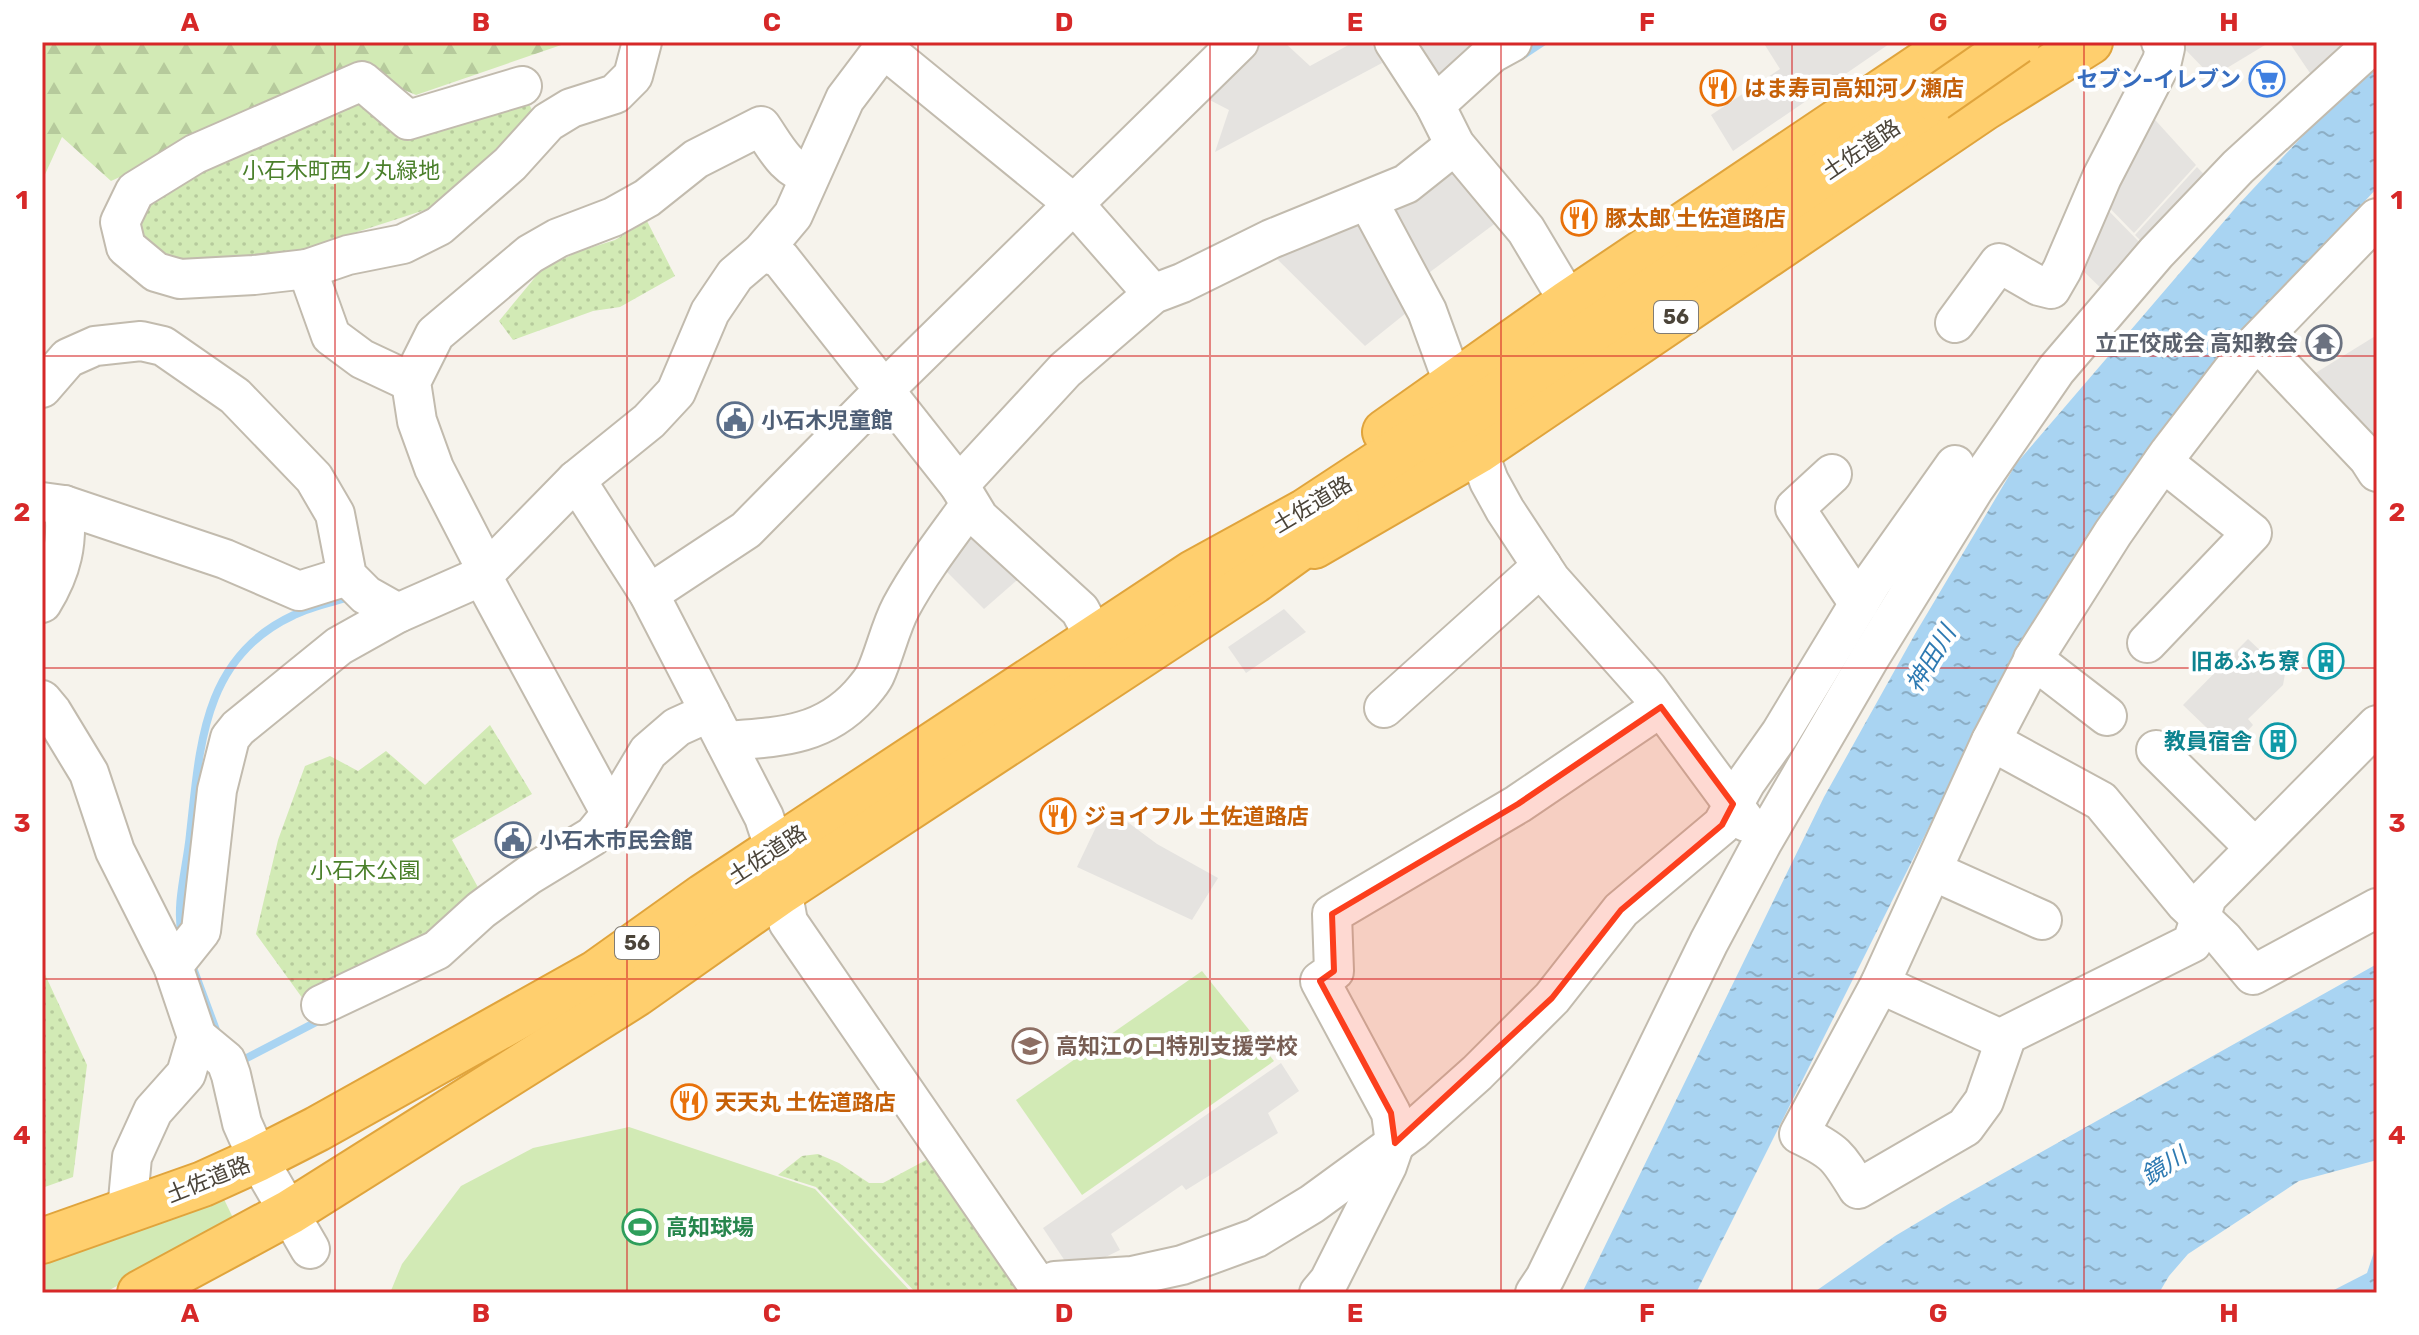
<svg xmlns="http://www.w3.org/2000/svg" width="2419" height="1335" font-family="Rubik,'Noto Sans JP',sans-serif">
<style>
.grass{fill:#d2eab5}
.forest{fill:url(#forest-firs)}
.park{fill:url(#park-dots)}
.parking{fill:#e5e3e0}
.water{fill:url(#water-ripples)}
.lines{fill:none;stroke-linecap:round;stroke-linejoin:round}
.stream{stroke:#a9d4f2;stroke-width:8}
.minor-casing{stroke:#c2bbae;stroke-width:42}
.highway-casing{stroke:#e0a43c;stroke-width:48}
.minor{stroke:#fff;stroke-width:38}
.highway{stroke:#ffcf6e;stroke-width:44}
.highway-bridge-casing{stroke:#e0a43c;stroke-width:48;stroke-linecap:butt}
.highway-bridge{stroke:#ffcf6e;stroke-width:44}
.marked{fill:#fc3f1d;fill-opacity:0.2;stroke:#fc3f1d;stroke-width:6;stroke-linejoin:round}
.grid{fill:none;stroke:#d62828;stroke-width:2;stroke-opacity:0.55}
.labels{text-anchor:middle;stroke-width:8;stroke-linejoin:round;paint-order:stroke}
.shield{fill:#fff;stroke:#817c74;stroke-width:2}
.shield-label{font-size:20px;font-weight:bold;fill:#4b4439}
.shop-label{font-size:22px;font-weight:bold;fill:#366cbe;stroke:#fff;text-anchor:end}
.food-label{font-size:22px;font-weight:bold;fill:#c56008;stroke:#fff;text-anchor:start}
.street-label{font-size:22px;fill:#4b4439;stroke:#fff}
.park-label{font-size:22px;fill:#4a7f2a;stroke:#fff}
.worship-label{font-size:22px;font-weight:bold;fill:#5b616d;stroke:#fff;text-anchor:end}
.service-label{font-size:22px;font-weight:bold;fill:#4e5e75;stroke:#fff;text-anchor:start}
.culture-label{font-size:22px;font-weight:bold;fill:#0d838f;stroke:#fff;text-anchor:end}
.education-label{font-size:22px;font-weight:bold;fill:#785e54;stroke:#fff;text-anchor:start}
.leisure-label{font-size:22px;font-weight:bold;fill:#27864d;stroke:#fff;text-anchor:start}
.water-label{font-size:24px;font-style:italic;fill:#2e7ab2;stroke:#fff}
.neatline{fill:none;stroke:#d62828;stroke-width:3}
.grid-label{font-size:26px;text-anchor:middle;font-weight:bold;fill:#d62828}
</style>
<defs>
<pattern id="forest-firs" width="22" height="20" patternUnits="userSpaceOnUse" patternTransform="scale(2)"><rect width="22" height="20" fill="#d2eab5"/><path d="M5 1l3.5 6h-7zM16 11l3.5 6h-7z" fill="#b6ca9c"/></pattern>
<pattern id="park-dots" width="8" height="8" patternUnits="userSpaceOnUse" patternTransform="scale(2)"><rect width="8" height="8" fill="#d2eab5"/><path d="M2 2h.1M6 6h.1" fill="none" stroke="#b6ca9c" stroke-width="1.8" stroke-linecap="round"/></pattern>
<pattern id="water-ripples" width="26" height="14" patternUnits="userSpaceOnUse" patternTransform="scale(2)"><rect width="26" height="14" fill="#a9d4f2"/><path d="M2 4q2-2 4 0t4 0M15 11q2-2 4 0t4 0" fill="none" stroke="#8caec5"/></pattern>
</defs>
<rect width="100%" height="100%" fill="#f6f3ec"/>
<g class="grass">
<path d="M1202,971L1274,1061L1082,1195L1016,1100Z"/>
<path d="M629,1127L815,1189L912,1293H390L402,1264L461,1186L533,1148Z"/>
<path d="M221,1193L235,1222L104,1293H42V1254Z"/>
</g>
<path class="forest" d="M42,42H570L416,95L369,75L323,86L111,181L62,137L42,181Z"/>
<g class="park">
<path d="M359,93L405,139L477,108L524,94L537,120L494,158L428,209L323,243L292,257L166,264L130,225L146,194Z"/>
<path d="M647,221L675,276L620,307L593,311L513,340L499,321L542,269L580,251L615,240Z"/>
<path d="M490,725L532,794L452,840L480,891L433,939L303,999L256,934L278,840L305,766L330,756L358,771L386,751L425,785Z"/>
<path d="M42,968L87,1065L73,1177L42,1188Z"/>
<path d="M818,1154L839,1163L869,1183H883L928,1159L1019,1293H916L816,1187L778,1175L802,1156Z"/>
</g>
<g class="parking">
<path d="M1255,42H1284L1310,66L1354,42H1371L1382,63L1215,152L1229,110L1200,95Z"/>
<path d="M1406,42H1490L1448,78L1429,76Z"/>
<path d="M1763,42H1892L1733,151L1711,115L1780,69Z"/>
<path d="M2182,42H2270L2212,77L2181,45Z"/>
<path d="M2289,42H2357L2314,79Z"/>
<path d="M2147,111L2196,165L2134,233L2101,199Z"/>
<path d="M1455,166L1501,219L1422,278L1389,213Z"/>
<path d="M2197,167L2211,182L2149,249L2135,235Z"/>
<path d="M2100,202L2147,250L2107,294L2074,262Z"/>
<path d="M1358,218L1411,309L1365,346L1269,251Z"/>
<path d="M2377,335V432L2372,436L2309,377Z"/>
<path d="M969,518L1023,575L984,609L935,560Z"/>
<path d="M1284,609L1306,632L1246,673L1228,647Z"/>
<path d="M2248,639L2285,674L2283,685L2248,719L2253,725L2230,750L2183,705Z"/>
<path d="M1106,806L1157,844L1218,878L1192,920L1077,867Z"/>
<path d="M1281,1063L1299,1091L1268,1113L1278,1133L1186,1190L1182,1185L1111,1234L1120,1250L1087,1266L1069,1267L1043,1228Z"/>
</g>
<g class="water">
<path d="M2377,62V188L2198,382L2098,519L2012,661L1696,1293H1582L1824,797L1915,634L2016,464L2238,205L2354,81Z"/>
<path d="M2377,964V1160L2299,1181L2188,1254L2169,1276L2159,1293H1813L1895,1236L1952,1202Z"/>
<path d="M2377,1243V1293H2328L2367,1273Z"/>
</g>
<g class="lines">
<g class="stream">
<path d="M1520,57L1543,42"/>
<path d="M182,937C175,904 187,867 190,834C200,747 202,657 294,615C310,607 329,603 346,598"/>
<path d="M193,968L219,1038"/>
<path d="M237,1063L324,1018"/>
</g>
<defs>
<g id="minor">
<path d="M1394,42L1435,105L1455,145L1526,230L1569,302"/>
<path d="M883,48L1074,204L1153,294"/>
<path d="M522,86L408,120L362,81L195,154L135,191L120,222L126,247L156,272L180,279L254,275L307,269L348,255L403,244L439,226L510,164L548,122L571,108L615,94L633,76L642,42"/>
<path d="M1435,105L1492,53L1512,42"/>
<path d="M1368,201L1427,311L1489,481L1505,510L1551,580L1648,689L1746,822"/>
<path d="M2377,218L2242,358L2169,453L2113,533L2037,653L1991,741L1880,984L1799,1134C1835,1151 1838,1156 1858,1189L1965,1127L1984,1101L2007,1035L2192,943L2207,897L2377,725"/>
<path d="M762,252L780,258L959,485L979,518L1080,610L1095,638"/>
<path d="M307,269L331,336L362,359L411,382"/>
<path d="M1955,323L1999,263L2039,286L2051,289L2062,270L2102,177L2162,61L2165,48L2161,42"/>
<path d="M2258,342L2368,458L2377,472"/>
<path d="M42,388L68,358L95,346L141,341L163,346L235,396L314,478L335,514L347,576L366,595L398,613"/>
<path d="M1832,474L1795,508L1859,604"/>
<path d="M576,480L649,594L764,817L775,850L788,922L1043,1293"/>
<path d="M959,485L1065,370L1153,294L1182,283L1271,239L1406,184L1455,145"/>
<path d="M42,502L64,505L225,559L299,591L347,576"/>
<path d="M649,594L746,530L883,391L1239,42"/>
<path d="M42,603C62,571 68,543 64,505"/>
<path d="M2147,643L2252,533L2163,462"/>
<path d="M2033,659L2107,716"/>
<path d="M42,700L52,712L89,773L115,851L173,966L197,1037L186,1074L153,1111L132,1157L127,1211"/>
<path d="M1384,708L1542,566"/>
<path d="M725,741C777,737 822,737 860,695C865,689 871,683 875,675C885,653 890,628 901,607C921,570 946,538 970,505"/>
<path d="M1991,741L2101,801L2185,903L2223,939L2253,975L2377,908"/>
<path d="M2156,750L2255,848"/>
<path d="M611,814L482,576L484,565L434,468L417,421L411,382L435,334L530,254L558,238L613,217L647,198L696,159L761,126C775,146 785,169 810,175"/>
<path d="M1933,871L2042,920"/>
<path d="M173,966L201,931L217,790L230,738L238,728L339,646L398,613L482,576L576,480L649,421L676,392L710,312L735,275L762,252L793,215L845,99L888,42"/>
<path d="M1880,984L1990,1034"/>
<path d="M321,1005L437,950L481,910L529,875L593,836L611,814L648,752L677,727L710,712"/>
<path d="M197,1037L226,1061L231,1075L242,1123L258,1159L310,1249"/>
<path d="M1039,1288L1055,1281L1132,1276L1182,1265L1256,1238L1312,1204L1412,1131L1477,1073L1552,998L1621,910L1722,825L1746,782L1780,734L1872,582L1955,465"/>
<path d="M1319,1293L1329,1281L1387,1166L1395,1143L1391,1113L1320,981L1334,971L1332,914L1518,804L1661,707"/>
<path d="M1535,1293L1545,1278L1709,942L1762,843L1869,659L1974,489L2056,370L2156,253L2238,167L2375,42"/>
</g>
<g id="highway">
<path d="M1385,432L1569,302L1956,42"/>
<path d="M1314,546L1478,451L1984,108L2090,42"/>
<path d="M42,1241L203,1184L258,1159L317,1129L596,973L704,896L1193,573L1306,511L1414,440L1466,416L1935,99"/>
<path d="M140,1293L290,1212L636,994L782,891L1254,581L1337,521"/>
</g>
</defs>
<use href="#minor" class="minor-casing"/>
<use href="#highway" class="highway-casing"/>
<use href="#minor" class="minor"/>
<use href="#highway" class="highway"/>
<defs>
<path id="highway-bridge" d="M1935,99L2017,42"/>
</defs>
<use href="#highway-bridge" class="highway-bridge-casing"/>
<use href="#highway-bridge" class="highway-bridge"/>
</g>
<path class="marked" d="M1661,707L1733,804L1722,825L1621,910L1552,998L1395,1143L1391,1113L1320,981L1334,971L1332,914L1518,804Z"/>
<path class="grid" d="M335,42V1293M627,42V1293M918,42V1293M1210,42V1293M1501,42V1293M1792,42V1293M2084,42V1293M42,356H2377M42,668H2377M42,979H2377"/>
<defs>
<symbol id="supermarket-ring" viewBox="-11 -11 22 22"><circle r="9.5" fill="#fff" stroke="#3f7fe0" stroke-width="1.5"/><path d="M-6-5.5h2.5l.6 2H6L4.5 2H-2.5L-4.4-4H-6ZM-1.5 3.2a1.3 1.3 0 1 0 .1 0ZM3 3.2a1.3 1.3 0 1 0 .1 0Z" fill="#3f7fe0"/></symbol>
<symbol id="restaurant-ring" viewBox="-11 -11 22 22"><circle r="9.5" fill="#fff" stroke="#e8710a" stroke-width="1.5"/><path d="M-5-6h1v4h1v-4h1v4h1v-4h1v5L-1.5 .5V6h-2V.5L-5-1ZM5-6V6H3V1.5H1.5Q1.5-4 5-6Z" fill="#e8710a"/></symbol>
<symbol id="temple-ring" viewBox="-11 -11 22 22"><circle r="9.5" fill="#fff" stroke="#6b7280" stroke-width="1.5"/><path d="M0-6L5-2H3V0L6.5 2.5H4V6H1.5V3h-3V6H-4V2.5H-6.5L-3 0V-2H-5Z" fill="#6b7280"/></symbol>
<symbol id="civic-ring" viewBox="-11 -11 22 22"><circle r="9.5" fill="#fff" stroke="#5c6f8a" stroke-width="1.5"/><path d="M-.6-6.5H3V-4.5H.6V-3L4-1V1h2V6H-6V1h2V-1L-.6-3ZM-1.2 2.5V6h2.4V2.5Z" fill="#5c6f8a"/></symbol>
<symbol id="building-ring" viewBox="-11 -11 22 22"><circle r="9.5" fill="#fff" stroke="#0f9aa8" stroke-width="1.5"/><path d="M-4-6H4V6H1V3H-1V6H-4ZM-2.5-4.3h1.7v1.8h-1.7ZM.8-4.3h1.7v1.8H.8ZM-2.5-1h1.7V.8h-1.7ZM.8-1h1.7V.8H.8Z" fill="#0f9aa8"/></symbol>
<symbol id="school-ring" viewBox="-11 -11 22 22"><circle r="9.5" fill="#fff" stroke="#8d6e63" stroke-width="1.5"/><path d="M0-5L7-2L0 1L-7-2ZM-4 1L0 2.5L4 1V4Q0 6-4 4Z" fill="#8d6e63"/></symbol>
<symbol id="stadium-ring" viewBox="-11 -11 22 22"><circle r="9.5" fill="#fff" stroke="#2e9e5b" stroke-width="1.5"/><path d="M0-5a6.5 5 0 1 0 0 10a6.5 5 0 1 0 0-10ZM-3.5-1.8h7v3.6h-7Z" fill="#2e9e5b"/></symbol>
</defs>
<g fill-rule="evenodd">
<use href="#supermarket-ring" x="2247" y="59" width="40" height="40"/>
<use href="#restaurant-ring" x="1698" y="68" width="40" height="40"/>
<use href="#restaurant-ring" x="1559" y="198" width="40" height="40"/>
<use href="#temple-ring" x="2304" y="323" width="40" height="40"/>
<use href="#civic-ring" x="715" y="400" width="40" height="40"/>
<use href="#building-ring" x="2306" y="641" width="40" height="40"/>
<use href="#building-ring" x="2258" y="721" width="40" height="40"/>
<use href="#restaurant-ring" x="1038" y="796" width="40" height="40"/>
<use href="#civic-ring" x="493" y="820" width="40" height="40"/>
<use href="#school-ring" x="1010" y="1026" width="40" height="40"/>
<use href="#restaurant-ring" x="669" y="1082" width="40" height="40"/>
<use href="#stadium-ring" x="620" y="1207" width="40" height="40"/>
</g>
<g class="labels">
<g class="shield">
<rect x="1654" y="301" width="44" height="32" rx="6"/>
<rect x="615" y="927" width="44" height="32" rx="6"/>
</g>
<g class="shield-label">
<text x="1676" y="324">56</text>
<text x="637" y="950">56</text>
</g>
<g class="shop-label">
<text x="2241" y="87">セブン-イレブン</text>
</g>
<g class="food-label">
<text x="1744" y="96">はま寿司高知河ノ瀬店</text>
<text x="1605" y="226">豚太郎 土佐道路店</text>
<text x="1084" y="824">ジョイフル 土佐道路店</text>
<text x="715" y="1110">天天丸 土佐道路店</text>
</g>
<g class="street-label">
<text transform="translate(1861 149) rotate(-34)" y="8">土佐道路</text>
<text transform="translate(1312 504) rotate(-31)" y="8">土佐道路</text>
<text transform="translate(767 854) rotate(-33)" y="8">土佐道路</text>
<text transform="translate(208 1179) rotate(-22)" y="8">土佐道路</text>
</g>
<g class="park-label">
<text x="341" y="178">小石木町西ノ丸緑地</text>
<text x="365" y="878">小石木公園</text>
</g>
<g class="worship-label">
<text x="2298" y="351">立正佼成会 高知教会</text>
</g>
<g class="service-label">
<text x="761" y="428">小石木児童館</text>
<text x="539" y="848">小石木市民会館</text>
</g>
<g class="culture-label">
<text x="2300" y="669">旧あふち寮</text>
<text x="2252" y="749">教員宿舎</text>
</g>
<g class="education-label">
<text x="1056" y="1054">高知江の口特別支援学校</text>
</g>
<g class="leisure-label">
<text x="666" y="1235">高知球場</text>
</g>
<g class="water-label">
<text transform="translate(1931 659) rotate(-59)" y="8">神田川</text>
<text transform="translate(2164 1166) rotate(-32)" y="8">鏡川</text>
</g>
</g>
<rect width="2419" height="1335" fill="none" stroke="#ffffff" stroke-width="88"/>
<rect x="44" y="44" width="2331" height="1247" class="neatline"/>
<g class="grid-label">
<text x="190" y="31">A</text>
<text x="481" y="31">B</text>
<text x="772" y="31">C</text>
<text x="1064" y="31">D</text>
<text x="1355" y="31">E</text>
<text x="1647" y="31">F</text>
<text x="1938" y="31">G</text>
<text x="2229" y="31">H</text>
<text x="22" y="209">1</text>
<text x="2397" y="209">1</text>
<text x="22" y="521">2</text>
<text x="2397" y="521">2</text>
<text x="22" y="832">3</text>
<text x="2397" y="832">3</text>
<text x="22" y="1144">4</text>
<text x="2397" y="1144">4</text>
<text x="190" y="1322">A</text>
<text x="481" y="1322">B</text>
<text x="772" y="1322">C</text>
<text x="1064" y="1322">D</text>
<text x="1355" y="1322">E</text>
<text x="1647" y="1322">F</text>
<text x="1938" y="1322">G</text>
<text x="2229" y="1322">H</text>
</g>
</svg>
